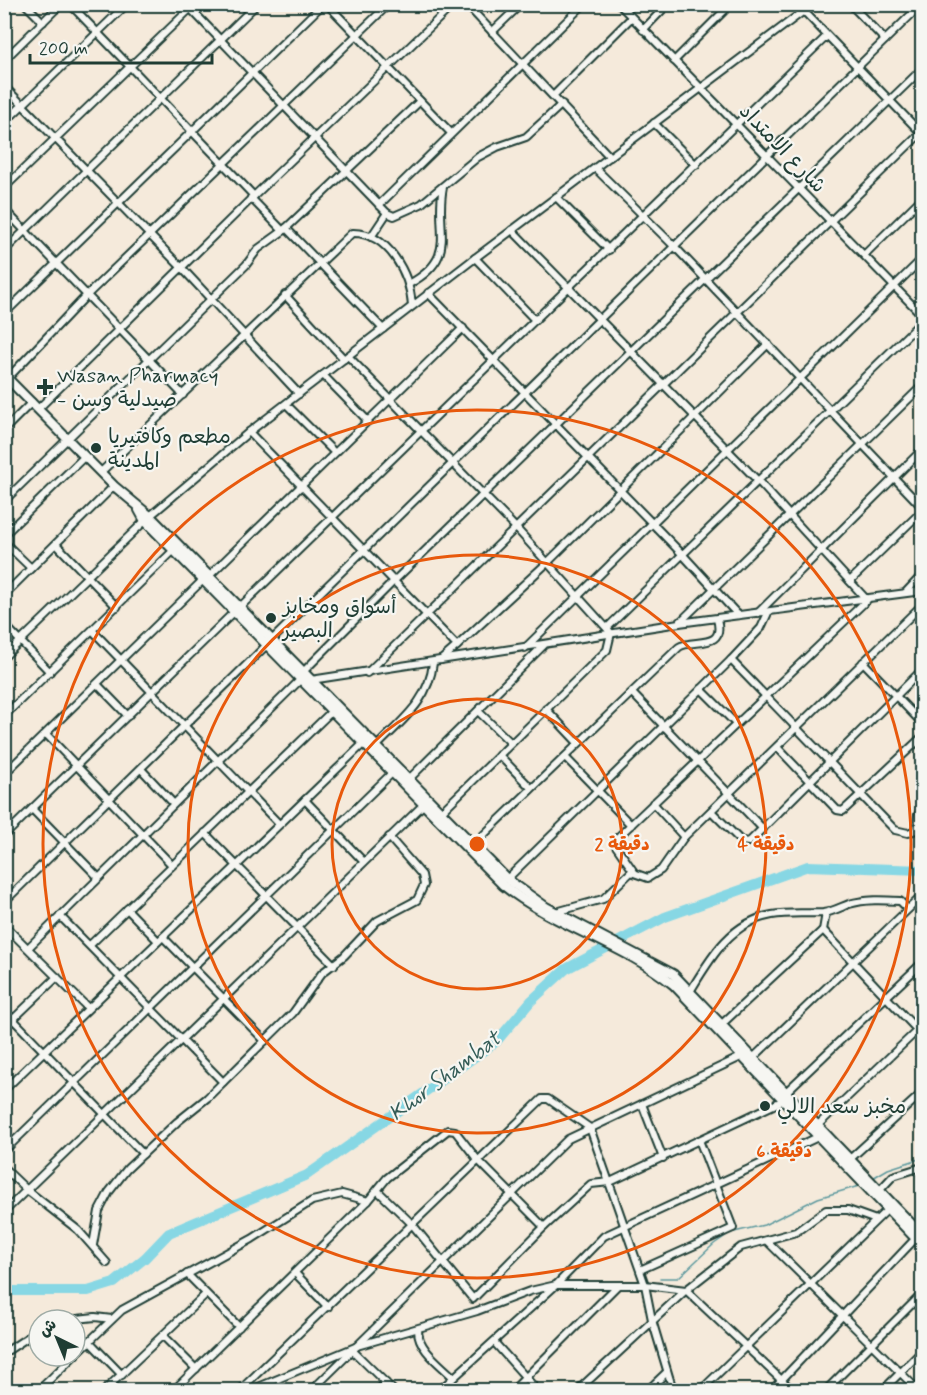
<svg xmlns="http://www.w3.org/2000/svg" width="927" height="1395" font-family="Mynerve,'Playpen Sans Arabic',sans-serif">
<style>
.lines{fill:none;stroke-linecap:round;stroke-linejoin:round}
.stream{stroke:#5d999e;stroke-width:1.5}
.river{stroke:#87d7e4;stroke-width:10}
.minor-casing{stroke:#1f3d34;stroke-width:10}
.major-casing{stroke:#1f3d34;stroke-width:12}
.minor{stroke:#f6f6f2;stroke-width:6}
.major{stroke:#f6f6f2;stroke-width:8}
.ring{fill:none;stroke:#e8590c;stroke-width:3}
.poi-dot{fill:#1f3d34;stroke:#f6f6f2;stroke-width:2}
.labels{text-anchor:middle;stroke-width:4.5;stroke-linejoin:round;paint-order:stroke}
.street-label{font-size:21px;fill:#1f3d34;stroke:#f6f6f2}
.poi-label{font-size:21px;fill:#1f3d34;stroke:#f6f6f2;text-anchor:start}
.water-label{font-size:22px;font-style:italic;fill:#345c57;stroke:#f6f6f2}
.centre{fill:#e8590c;stroke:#f6f6f2;stroke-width:3}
.ring-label{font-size:18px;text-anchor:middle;font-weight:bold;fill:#e8590c;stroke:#f6f6f2;stroke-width:4.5;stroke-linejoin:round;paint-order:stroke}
</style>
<rect width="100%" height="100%" fill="#f5eadb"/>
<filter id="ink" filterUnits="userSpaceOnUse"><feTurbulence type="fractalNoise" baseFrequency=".0167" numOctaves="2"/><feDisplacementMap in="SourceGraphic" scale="12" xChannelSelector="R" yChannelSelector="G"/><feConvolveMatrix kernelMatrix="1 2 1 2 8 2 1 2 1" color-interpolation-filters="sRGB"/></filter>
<g filter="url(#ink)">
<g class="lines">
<g class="stream">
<path d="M871,1179L888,1169L922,1158"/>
<path d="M660,1278H678L714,1244L730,1233L764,1225L818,1198L859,1186"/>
</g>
<path class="river" d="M4,1291H88L114,1283L145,1258L169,1233L307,1175L496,1042L531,1001L566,969L665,917L808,866L922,870"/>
<defs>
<g id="minor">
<path d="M25,4L43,22"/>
<path d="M70,4L254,196"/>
<path d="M186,4L387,213L394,216L421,204L478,157L497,147L526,137L562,104"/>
<path d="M327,4L451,133"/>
<path d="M466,4L610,157"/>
<path d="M619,4L922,315"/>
<path d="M797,4L922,134"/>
<path d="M850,4L885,40"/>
<path d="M916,4L922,11"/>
<path d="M643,30L668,4"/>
<path d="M492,32L521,4"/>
<path d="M4,60L61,4"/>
<path d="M674,61L731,4"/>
<path d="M4,86L181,267L299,394"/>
<path d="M554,95L631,18"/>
<path d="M4,123L127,4"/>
<path d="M654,123L696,165"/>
<path d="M595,168L675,247L922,507"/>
<path d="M4,188L195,4"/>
<path d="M556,197L609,250"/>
<path d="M251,198L283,231"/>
<path d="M379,205L584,4"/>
<path d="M4,209L183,395"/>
<path d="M286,228L383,329"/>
<path d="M512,230L760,483L867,600L617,838L616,846L634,872"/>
<path d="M371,237L387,213"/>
<path d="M4,251L257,4"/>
<path d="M864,255L922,198"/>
<path d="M475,258L535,320"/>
<path d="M409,284C460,256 434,231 443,187"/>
<path d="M428,293L683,555L738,615"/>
<path d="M285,295L344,359"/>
<path d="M4,314L323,4"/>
<path d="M348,356L516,528L611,633L607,650L441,812"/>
<path d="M323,375L367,420"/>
<path d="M6,380L87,295L389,4"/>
<path d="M286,404L334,452"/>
<path d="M38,409L254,196L454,4"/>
<path d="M4,430L32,402"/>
<path d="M249,432L457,646L441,660"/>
<path d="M101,472L352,233C388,232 410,274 412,306"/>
<path d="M4,501L246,265L258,249L283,231L420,101"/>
<path d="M4,535L85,456"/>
<path d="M4,542L31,568"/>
<path d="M56,544L117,607"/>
<path d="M209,576L463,328"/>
<path d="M850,581L922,511"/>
<path d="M906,592L922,575"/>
<path d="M4,595L114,486"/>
<path d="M240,607L827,36"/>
<path d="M758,613L922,450"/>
<path d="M679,623L922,386"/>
<path d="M4,624L50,672"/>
<path d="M607,628L922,321"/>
<path d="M93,631L279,824"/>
<path d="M457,646L547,563L768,344"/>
<path d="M525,648L922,259"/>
<path d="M4,657L150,516L249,432L475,258L813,4"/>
<path d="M731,660L895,830L908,833L916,830L918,815L922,808"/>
<path d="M863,662L922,723"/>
<path d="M303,672L394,581L922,69"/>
<path d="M367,673L922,132"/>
<path d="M311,680L679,623L922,591"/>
<path d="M97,684L128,716"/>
<path d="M701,689L735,723"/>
<path d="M632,693L763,829"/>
<path d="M546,709L578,743"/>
<path d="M478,711L511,743"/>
<path d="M4,716L174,550"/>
<path d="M47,735L172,865"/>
<path d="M377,746C402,720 429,701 433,663"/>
<path d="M777,747L837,810L843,811L922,737"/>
<path d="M499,755L531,788"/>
<path d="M565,757L631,825"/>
<path d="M141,769L173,803"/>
<path d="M4,774L203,580"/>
<path d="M409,779L544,645"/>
<path d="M305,800L363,861"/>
<path d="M653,803L684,837"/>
<path d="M32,809L98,877"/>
<path d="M711,811L741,841L749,842L922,670"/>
<path d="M205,833L334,965"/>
<path d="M4,836L234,612"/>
<path d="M473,845L679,647C692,638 726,651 717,619"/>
<path d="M507,879L731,660L761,628L768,613"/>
<path d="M4,902L922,4"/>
<path d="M127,909L158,941"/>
<path d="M556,912L603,899L631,872L648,878L661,870L684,837L922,605"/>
<path d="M60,916L223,1082"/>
<path d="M4,925L88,1008"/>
<path d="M823,930L922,1035"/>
<path d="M163,937L265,1041"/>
<path d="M90,945L332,711"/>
<path d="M28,948L300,680"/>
<path d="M691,990C711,957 731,922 772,915C789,912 806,914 823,913C832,912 841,907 849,904C866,899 883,900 900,901L908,909"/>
<path d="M4,1010L143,1154"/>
<path d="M723,1023L823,930L826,913"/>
<path d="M4,1028L57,977"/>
<path d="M754,1057L922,896"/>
<path d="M4,1090L363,744"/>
<path d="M787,1091L922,963"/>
<path d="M642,1104L663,1158"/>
<path d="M818,1125L922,1026"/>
<path d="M4,1151L392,773"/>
<path d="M850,1159L922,1093"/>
<path d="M4,1168L27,1190L78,1230L107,1263"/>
<path d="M880,1190L893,1176L922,1167"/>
<path d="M378,1191L412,1224L473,1299L544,1227L591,1184L610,1182L784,1100"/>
<path d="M4,1212L423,805"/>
<path d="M767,1241L918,1390"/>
<path d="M93,1245L99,1211L109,1192L127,1169L177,1122L207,1098L293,1013L322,973L344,956L377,921L417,900L424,885L422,875L389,837"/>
<path d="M640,1270L733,1228L699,1140"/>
<path d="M295,1273L328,1307"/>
<path d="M187,1274L239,1327"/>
<path d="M68,1320L95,1317L112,1319"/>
<path d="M418,1330C418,1349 440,1364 453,1377"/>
<path d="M163,1336L196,1369"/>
<path d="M89,1341L122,1375"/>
<path d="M494,1342L537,1390"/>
<path d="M353,1351L393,1390"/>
<path d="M4,1353L39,1330"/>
<path d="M75,1355L122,1310L252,1239L312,1201L342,1194L368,1201"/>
<path d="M39,1390L74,1356"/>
<path d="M105,1390L206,1294"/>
<path d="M174,1390L368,1201L387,1178L448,1130L455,1131L477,1159L544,1227"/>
<path d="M240,1390L542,1099H548L590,1128L645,1285L652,1320L673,1390"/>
<path d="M251,1390L360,1345L477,1311L530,1291L556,1285H645L686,1290L741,1247L796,1232L826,1210H848L876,1220"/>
<path d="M312,1390L568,1139L743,1056"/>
<path d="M378,1390L386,1383"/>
<path d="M440,1390L556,1285L604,1236L818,1137"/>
<path d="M513,1390L617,1286"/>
<path d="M578,1390L686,1290L792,1390"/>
<path d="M648,1390L667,1372"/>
<path d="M701,1390L888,1209"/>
<path d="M772,1390L916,1238"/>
<path d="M826,1390L922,1294"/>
<path d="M883,1390L922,1351"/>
</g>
<g id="major">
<path d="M4,375L114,486L150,516L507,879L546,907L673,974L922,1235"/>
<path d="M139,510L145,521L503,885C555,927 623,943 674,985L922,1245"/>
</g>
</defs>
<use href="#minor" class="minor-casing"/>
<use href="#major" class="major-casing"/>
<use href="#minor" class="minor"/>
<use href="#major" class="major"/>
</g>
</g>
<g class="ring">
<circle cx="477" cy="844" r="145"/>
<circle cx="477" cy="844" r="289"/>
<circle cx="477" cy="844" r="434"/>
</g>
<g class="poi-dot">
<path d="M42 378h6v6h6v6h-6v6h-6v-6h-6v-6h6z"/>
<circle cx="96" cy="448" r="6"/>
<circle cx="271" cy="618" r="6"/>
<circle cx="765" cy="1106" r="6"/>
</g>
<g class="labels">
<g class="street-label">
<text transform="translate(783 148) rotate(46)" y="7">شارع الامتداد</text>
</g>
<g class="poi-label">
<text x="57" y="382">Wasan Pharmacy<tspan x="57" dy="24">- صيدلية وسن</tspan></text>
<text x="108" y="443">مطعم وكافتيريا<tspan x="108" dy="24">المدينة</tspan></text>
<text x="283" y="613">أسواق ومخابز<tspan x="283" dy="24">البصير</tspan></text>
<text x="777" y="1113">مخبز سعد الالي</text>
</g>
<g class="water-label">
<text transform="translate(444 1075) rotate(-37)" y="8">Khor Shambat</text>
</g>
</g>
<circle cx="477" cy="844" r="9" class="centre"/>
<g class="ring-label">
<text x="622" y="850">2 دقيقة</text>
<text x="766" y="850">4 دقيقة</text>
<text x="784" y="1157">6 دقيقة</text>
</g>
<rect width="927" height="1395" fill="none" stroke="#f6f6f2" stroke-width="24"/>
<rect x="12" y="12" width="903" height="1371" fill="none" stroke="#1f3d34" stroke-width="2" filter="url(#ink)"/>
<g transform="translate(57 1338) rotate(317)"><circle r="28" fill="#f6f6f2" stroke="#a0aca6" stroke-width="1.5"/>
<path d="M0-4.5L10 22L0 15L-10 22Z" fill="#1f3d34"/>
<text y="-9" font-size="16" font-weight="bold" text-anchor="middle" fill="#1f3d34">ش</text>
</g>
<path d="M30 54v9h182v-9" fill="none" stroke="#1f3d34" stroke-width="3"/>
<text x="39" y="54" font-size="18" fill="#1f3d34" stroke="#f6f6f2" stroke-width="4.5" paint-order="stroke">200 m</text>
</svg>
